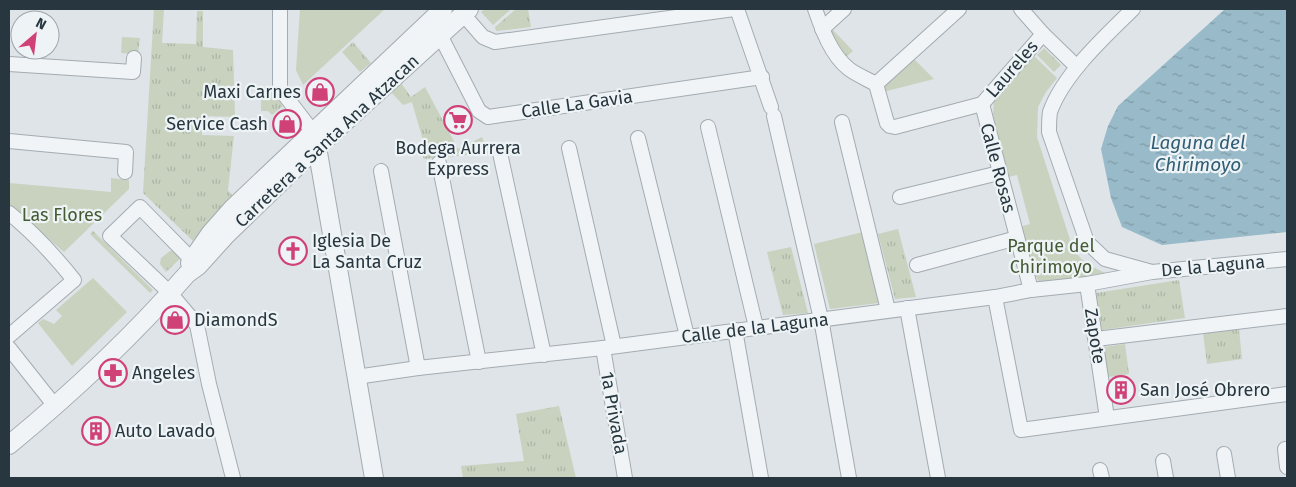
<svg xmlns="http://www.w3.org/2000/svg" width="1296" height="487" font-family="'Fira Sans',sans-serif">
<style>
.grass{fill:url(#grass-tufts)}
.park{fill:#c8d2bf}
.water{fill:url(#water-ripples)}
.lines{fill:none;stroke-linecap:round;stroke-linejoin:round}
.minor-casing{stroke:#a3acb2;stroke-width:16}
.tertiary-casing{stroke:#a3acb2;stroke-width:20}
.minor{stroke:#f1f4f6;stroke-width:14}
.tertiary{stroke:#f1f4f6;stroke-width:18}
.labels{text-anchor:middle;stroke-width:4.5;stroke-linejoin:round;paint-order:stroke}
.street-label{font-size:18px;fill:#27363f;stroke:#eef3f6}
.poi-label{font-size:18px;fill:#27363f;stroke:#eef3f6;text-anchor:start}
.park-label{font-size:18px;fill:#455b34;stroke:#eef3f6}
.water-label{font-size:19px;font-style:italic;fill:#315e74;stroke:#eef3f6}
</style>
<defs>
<pattern id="grass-tufts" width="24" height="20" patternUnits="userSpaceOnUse" patternTransform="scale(1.25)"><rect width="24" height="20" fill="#c8d2bf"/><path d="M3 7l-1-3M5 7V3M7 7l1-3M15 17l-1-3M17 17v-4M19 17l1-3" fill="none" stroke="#acb5a5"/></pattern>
<pattern id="water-ripples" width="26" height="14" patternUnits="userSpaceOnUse" patternTransform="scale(1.25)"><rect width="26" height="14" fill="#99bbc9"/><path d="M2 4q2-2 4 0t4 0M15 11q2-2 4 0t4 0" fill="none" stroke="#7d99a5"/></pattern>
</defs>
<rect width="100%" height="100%" fill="#dee4e8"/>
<g class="grass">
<path d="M154,9H164L162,43L196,44L197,11H203V47L233,50L235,117L203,116L202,135L234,136L228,190L232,195L194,242L143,193Z"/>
<path d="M516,9H528L531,27L496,31L495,27Z"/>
<path d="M832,29L853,51L846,57L828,34Z"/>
<path d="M122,37L140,38L138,54L121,53Z"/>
<path d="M353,42L371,63L360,72L342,52Z"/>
<path d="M1044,48L1061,65L1054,72L1037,55Z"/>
<path d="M401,83L411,97L425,87L458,149L482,137L488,153L424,159L421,151L413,146L424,144L412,102L403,105L391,92Z"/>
<path d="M261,87H269L283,106L272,115L268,111H261Z"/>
<path d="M898,229L916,297L895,299L878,234Z"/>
<path d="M93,231L153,290L150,293L90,234Z"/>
<path d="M791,247L808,313L783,315L767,252Z"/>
<path d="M176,250L183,256L166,272L160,264L161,258L170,251Z"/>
<path d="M1179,280L1185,318L1102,330L1096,293Z"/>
<path d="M1239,329L1242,359L1207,364L1203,333Z"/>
<path d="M1125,344L1129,374L1108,377L1104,347Z"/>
<path d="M559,406L576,478H463L461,466L524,461L516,414Z"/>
</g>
<g class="park">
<path d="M300,9H385L303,85L296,70Z"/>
<path d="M485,9H511L493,25L481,12Z"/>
<path d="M1034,56L1057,78L1046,92L1038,107L1037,137L1073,249C1082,262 1093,268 1108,274L1039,282L1032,270L1020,227L1030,224L1017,175L1008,177L993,115L994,98Z"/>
<path d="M914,59L934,79L883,92L881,88Z"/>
<path d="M111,178L129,180V189L64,252L9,205V183L111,192Z"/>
<path d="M863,232L879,303L830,309L814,244Z"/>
<path d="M93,278L127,312L72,366L38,323L43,319L54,324L62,316L56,310Z"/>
</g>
<path class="water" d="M1225,9H1287V232L1162,245L1122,227L1111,198L1101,149L1108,126L1118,106Z"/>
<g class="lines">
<defs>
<g id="minor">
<path d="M280,9V89L313,132L315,141"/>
<path d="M737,9L771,107"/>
<path d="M815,9C822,29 831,55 849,69C857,75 867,79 876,84L887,123L890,126L895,127L982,104"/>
<path d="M1021,9L1043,34L1077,67"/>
<path d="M1133,9C1105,36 1063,75 1050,112C1049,118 1049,125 1049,132L1087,242L1105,259L1152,272L1287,259"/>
<path d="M463,14L483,37L495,42L734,9"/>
<path d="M822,29L844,9"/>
<path d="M440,35L479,111L488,117L762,77"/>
<path d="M9,64L133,72L134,58"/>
<path d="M876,84L959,9"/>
<path d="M982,104L1031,290"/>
<path d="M982,104L1043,34"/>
<path d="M774,116L821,319L849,478"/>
<path d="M842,122L888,310"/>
<path d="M708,127L756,327"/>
<path d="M638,138L687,336"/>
<path d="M9,141L126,152L125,172"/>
<path d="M569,148L614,346"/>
<path d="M500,153L544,355"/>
<path d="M439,163L479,362"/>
<path d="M381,171L418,368"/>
<path d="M900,197L999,173"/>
<path d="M9,213C34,233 54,255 74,280L9,336"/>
<path d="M917,265L1017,238"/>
<path d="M198,266L140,207L110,236L170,293L197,325L209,384L233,478"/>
<path d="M1087,284L1107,418"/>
<path d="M995,297L1021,430L1287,394"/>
<path d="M907,308L938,478"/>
<path d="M735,330L761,478"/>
<path d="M1096,339L1287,316"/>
<path d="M9,348L55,406"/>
<path d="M603,348L625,478"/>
<path d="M356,377L418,368L603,348L995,297L1031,290L1087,284L1152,272"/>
<path d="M1285,449L1287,467"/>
<path d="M1224,454L1228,478"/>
<path d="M1163,461L1166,478"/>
<path d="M1100,470L1102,478"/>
</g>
<g id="tertiary">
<path d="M317,147L374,478"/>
<path d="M190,263L210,234L233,208L443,9"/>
<path d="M9,445C72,393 133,336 187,274L198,266L226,235L317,147L469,9"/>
</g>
</defs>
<use href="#minor" class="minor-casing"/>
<use href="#tertiary" class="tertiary-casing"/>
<use href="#minor" class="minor"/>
<use href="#tertiary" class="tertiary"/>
</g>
<defs>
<symbol id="shop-ring" viewBox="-11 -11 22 22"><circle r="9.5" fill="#eef3f6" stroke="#d04177" stroke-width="1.5"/><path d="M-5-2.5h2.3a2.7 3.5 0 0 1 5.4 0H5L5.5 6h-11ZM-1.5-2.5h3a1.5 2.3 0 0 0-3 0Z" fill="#d04177"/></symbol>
<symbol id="supermarket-ring" viewBox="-11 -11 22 22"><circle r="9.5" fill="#eef3f6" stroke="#d04177" stroke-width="1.5"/><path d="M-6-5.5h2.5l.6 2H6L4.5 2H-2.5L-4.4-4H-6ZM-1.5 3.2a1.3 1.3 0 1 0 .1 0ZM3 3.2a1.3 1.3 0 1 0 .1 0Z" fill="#d04177"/></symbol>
<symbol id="church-ring" viewBox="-11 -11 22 22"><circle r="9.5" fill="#eef3f6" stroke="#d04177" stroke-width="1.5"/><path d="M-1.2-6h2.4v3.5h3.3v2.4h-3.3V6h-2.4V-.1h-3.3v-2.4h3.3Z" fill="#d04177"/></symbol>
<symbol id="pharmacy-ring" viewBox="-11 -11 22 22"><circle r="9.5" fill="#eef3f6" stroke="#d04177" stroke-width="1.5"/><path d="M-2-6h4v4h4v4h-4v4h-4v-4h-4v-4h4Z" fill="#d04177"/></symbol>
<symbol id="building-ring" viewBox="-11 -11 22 22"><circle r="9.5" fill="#eef3f6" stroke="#d04177" stroke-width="1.5"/><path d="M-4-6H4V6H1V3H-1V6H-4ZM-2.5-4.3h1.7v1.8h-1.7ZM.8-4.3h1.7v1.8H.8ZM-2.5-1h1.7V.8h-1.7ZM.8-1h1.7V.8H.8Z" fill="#d04177"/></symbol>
</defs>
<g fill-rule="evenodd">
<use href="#shop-ring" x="304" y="76" width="32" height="32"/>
<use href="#supermarket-ring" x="442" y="104" width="32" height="32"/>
<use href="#shop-ring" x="271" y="108" width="32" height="32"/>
<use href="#church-ring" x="277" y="235" width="32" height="32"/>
<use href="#shop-ring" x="159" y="304" width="32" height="32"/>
<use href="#pharmacy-ring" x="97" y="357" width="32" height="32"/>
<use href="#building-ring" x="1105" y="374" width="32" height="32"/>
<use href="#building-ring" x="80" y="415" width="32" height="32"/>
</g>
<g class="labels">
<g class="street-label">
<text transform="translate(1012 69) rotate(-49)" y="6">Laureles</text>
<text transform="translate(577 104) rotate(-8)" y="6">Calle La Gavia</text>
<text transform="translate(327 141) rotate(-43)" y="6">Carretera a Santa Ana Atzacan</text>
<text transform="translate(998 168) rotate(75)" y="6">Calle Rosas</text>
<text transform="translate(1213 266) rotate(-5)" y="6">De la Laguna</text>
<text transform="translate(755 328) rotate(-7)" y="6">Calle de la Laguna</text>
<text transform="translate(1095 336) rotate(81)" y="6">Zapote</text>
<text transform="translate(614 413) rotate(80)" y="6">1a Privada</text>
</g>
<g class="poi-label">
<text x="301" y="98" text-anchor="end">Maxi Carnes</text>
<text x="268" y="130" text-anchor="end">Service Cash</text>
<text x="458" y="154" text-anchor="middle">Bodega Aurrera<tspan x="458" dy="21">Express</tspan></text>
<text x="312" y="247">Iglesia De<tspan x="312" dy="21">La Santa Cruz</tspan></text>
<text x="194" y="326">DiamondS</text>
<text x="132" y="379">Angeles</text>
<text x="1140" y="396">San José Obrero</text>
<text x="115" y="437">Auto Lavado</text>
</g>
<g class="park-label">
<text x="62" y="221">Las Flores</text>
<text x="1051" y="252">Parque del<tspan x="1051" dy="21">Chirimoyo</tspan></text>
</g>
<g class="water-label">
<text x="1198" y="149">Laguna del<tspan x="1198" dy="22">Chirimoyo</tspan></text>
</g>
</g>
<rect width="1296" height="487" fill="none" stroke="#27363f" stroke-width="20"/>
<g transform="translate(35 35) rotate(28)"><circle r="24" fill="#eef3f6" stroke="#9ea7ad"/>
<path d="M0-4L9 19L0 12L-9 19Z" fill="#d04177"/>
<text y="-8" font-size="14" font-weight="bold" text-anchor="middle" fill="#27363f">N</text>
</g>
</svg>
